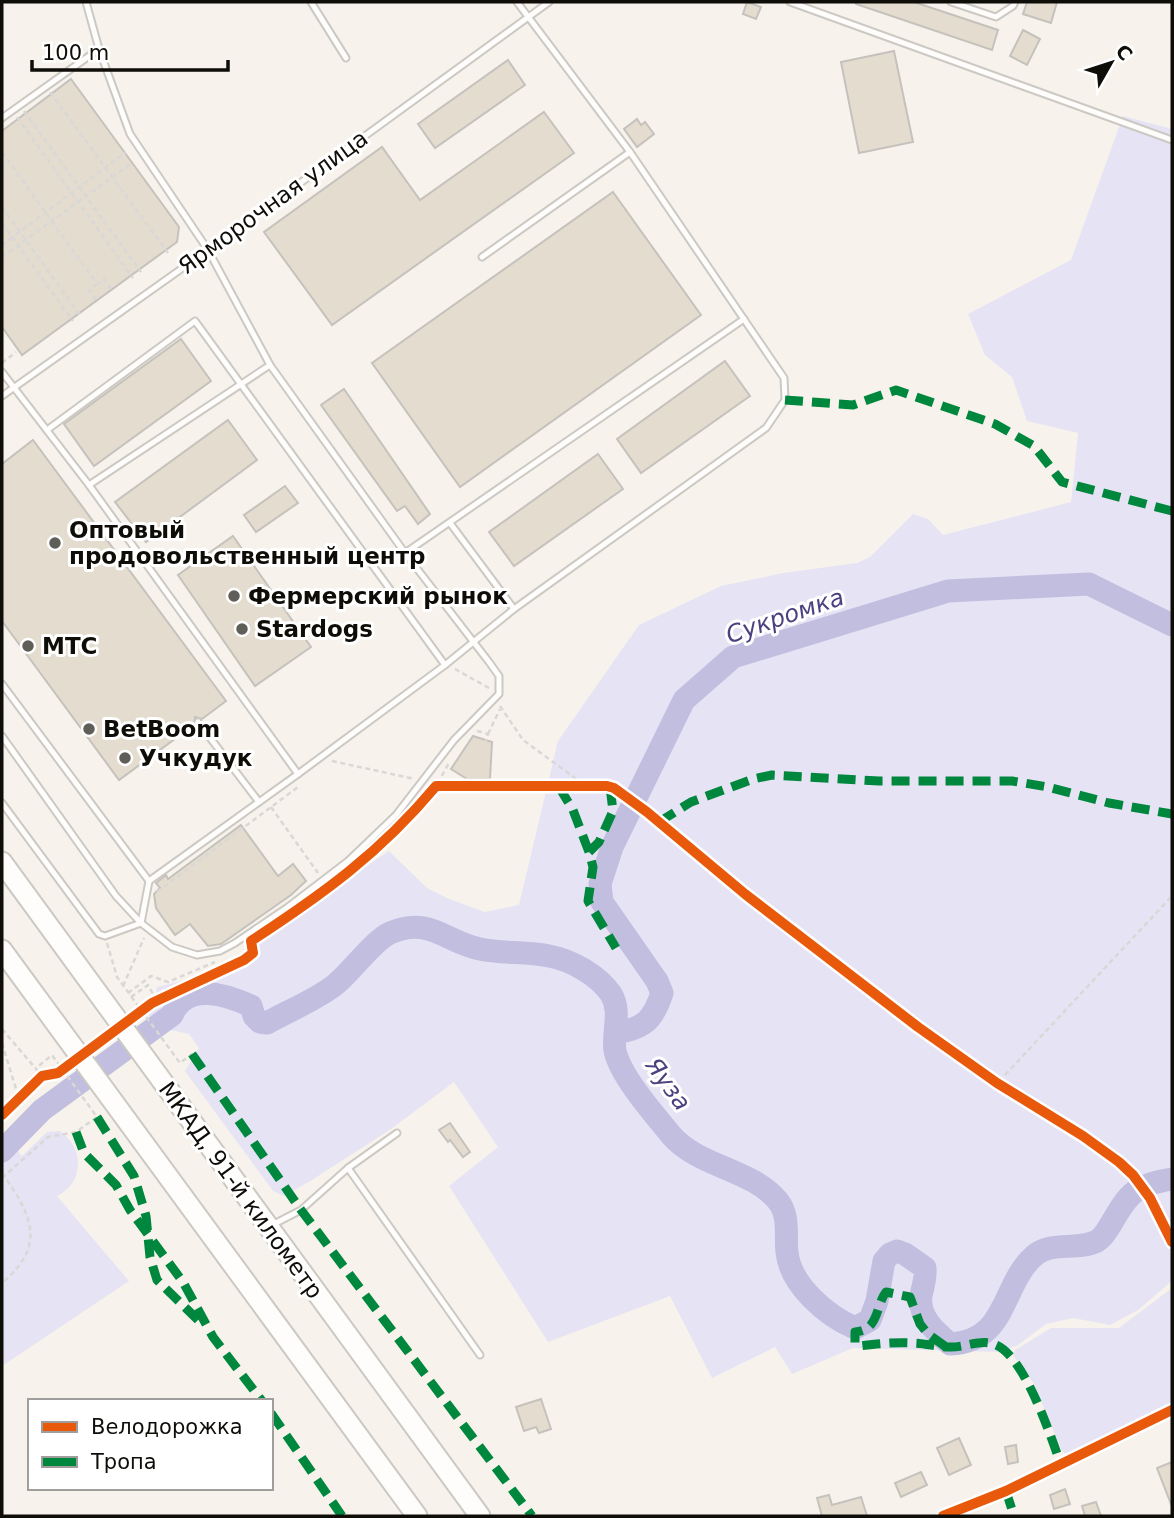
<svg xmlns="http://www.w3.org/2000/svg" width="1174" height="1518" font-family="'DejaVu Sans',sans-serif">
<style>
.green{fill:#e6e3f5}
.water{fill:#c1bedf}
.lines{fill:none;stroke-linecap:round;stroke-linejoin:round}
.river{stroke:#c1bedf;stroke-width:23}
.building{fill:#e4dccf;stroke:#c5c2bd;stroke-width:2}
.lane-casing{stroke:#ccc9c3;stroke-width:9}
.street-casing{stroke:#ccc9c3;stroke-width:13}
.highway-casing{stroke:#ccc9c3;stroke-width:23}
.path{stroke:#d9d8d6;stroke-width:2.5;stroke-dasharray:5 3.5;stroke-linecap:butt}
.lane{stroke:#fefdfc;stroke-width:5}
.street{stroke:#fefdfc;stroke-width:10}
.highway{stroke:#fefdfc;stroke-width:19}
.quiet{stroke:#00873e;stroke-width:9;stroke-dasharray:18 9;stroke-linecap:butt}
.cycleway-casing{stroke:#fff;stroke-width:15}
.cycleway{stroke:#e8590c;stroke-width:10}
.poi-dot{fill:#605e58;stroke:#fff;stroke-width:2.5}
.labels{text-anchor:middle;stroke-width:6;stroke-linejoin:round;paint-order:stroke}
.street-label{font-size:23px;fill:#0f0d08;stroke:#fff}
.poi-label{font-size:23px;font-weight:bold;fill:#0f0d08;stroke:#fff;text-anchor:start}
.water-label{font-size:24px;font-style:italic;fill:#4a417f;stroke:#fff}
</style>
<rect width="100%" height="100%" fill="#f7f3ec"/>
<g class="green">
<path d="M1123,116L1172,129V1281L1138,1310L1110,1325L1073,1318L1046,1324L1018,1345L1000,1352L853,1348L792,1374L775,1347L712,1378L670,1296L548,1342L449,1186L498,1147L454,1082L391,1129L312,1180L284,1196L273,1191L185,1071L199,1048L189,1034L171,1030L162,1035L146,1011L156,996L157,987C236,973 321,895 389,851L427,888L449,899L485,912L519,905L558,741L639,625L721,586L783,573L857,563L870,557L913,514L928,519L943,535L1071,502L1078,433L1027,421L1012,377L985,355L968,314L1071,260Z"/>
<path d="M60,1131C84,1148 85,1182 57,1196L129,1281L2,1366V1132L22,1156L47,1132Z"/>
<path d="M1172,1288V1404L1068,1455L1062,1451L1034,1384L1013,1355L1015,1350L1051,1328H1119Z"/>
</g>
<path class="water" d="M69,1085L76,1096L65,1100L59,1108L42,1115L31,1136L2,1164V1145L48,1098L57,1094Z"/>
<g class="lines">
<g class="river">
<path d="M616,1033C645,1028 653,1020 662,993L657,981L602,902L600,884L612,847L684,700L733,657L948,591L1089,584L1172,625"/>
<path d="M2,1151L42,1110L172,1015C186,982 225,994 251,1006L254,1016L260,1022L267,1023C288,1011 318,999 336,984C351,972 374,940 390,933C430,916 445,942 480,949C503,954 527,951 549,956C571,960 598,975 611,994C622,1011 612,1033 615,1051C621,1077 654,1114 671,1135C698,1167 752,1169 778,1201C790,1216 785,1236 787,1252C790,1285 827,1316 855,1328L870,1320L877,1301L884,1261L890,1254L897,1251L905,1254L925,1268C926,1281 923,1284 921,1296C918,1317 936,1332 950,1344C1008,1342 1001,1284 1035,1255C1052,1241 1078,1251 1097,1241C1104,1237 1107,1230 1111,1224C1129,1192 1136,1185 1172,1179"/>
</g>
</g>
<g class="building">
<path d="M747,2L761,7L756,19L743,14Z"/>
<path d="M856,2H914L998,30L992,50L856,4Z"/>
<path d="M1027,2H1057L1051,23L1023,14Z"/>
<path d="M1023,30L1040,39L1027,65L1010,56Z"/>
<path d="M894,51L913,142L859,153L841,62Z"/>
<path d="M508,60L525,85L435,148L418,124Z"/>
<path d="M71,79L179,227L177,242L22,355L2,327V131Z"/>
<path d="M544,112L574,153L332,325L264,232L382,147L420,200Z"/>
<path d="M637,119L641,125L645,122L654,134L637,147L624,129Z"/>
<path d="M613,192L701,315L460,487L372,363Z"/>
<path d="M181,339L211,381L94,466L64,424Z"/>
<path d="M725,361L750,396L641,473L617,439Z"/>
<path d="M344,389L430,514L418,524L405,506L397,511L321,405Z"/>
<path d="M228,420L257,460L146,542L115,502Z"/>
<path d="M33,440L226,701L202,719L195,717L194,725L119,780L2,621V464Z"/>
<path d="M598,454L623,489L514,566L489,532Z"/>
<path d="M285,486L298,503L256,532L244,515Z"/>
<path d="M233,536L311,647L255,686L178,575Z"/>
<path d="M473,736L492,742L490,779H467L451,769Z"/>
<path d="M241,825L278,876L293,864L306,881L291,895L221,944L208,946L190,924L175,935L156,908L154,894L160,888L156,883L166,875L168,879Z"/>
<path d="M450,1123L470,1152L463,1157L450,1140L448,1142L439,1130Z"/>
<path d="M541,1399L551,1429L539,1433L536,1427L524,1431L516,1407Z"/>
<path d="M959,1438L971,1465L949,1475L937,1448Z"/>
<path d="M1016,1445L1018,1462L1008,1464L1005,1447Z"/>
<path d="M1172,1462V1504H1171L1157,1468Z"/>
<path d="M921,1472L927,1485L901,1497L895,1483Z"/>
<path d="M1065,1489L1070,1504L1054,1509L1050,1495Z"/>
<path d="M829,1495L832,1505L861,1497L867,1516H822L817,1498Z"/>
<path d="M1096,1502L1101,1516H1085L1082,1506Z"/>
</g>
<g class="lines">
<defs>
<g id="lane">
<path d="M311,2L346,58"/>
<path d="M790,2L1172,140"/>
<path d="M951,2L996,17L1013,6L1015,2"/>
<path d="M2,118L99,49"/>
<path d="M482,257L630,152"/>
<path d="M2,372L89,485L298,774"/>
<path d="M2,396L208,250L549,2"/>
<path d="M47,430L195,321L445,665"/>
<path d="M89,485L270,365"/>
<path d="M450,523L514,609"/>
<path d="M405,553L744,319"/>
<path d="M2,684L149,881L141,923"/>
<path d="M198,722L259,802"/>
<path d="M2,736L116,896L141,923L172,947L197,955L220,951L235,943L288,907L348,861L396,815L454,740L499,694V676L489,662L405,553L270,365L208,250L130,134L99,49L86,2"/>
<path d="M2,803L99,934L105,936L141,923"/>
<path d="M647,812C735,886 825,958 917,1026C952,1052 986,1076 1023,1098C1059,1121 1102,1142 1132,1173C1150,1193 1159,1219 1172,1242"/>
<path d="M149,881L298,774L445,665L514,609L766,428L785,400L784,378L630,152L517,2"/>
<path d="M348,1168L480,1355"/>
<path d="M274,1224L301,1210L348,1168L397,1133"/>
</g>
<path id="street" d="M943,1516L1006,1491L1172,1410"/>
<g id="highway">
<path d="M2,862L480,1516"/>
<path d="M2,950L417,1516"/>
</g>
</defs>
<use href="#lane" class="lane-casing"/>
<use href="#street" class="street-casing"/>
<use href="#highway" class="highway-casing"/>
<g class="path">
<path d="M50,92L168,253"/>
<path d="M24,111L141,272"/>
<path d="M17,117L133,278"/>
<path d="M2,152L97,284L104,279L113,292"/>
<path d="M2,207L80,315"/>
<path d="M2,223L73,321"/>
<path d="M2,245L126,152"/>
<path d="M2,257L133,162"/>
<path d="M97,284L89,290L98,303"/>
<path d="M2,363L16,352"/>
<path d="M455,669L489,688"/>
<path d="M500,706L523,740L586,786"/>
<path d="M477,731L488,734L486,741"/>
<path d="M488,734L500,709"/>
<path d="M332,761L415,779"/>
<path d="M431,784L436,786L449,763"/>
<path d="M271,807L318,873"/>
<path d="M157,892L298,787"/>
<path d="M107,943L117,977L180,1063L192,1054"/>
<path d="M123,986L144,938"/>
<path d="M128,993L151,976L168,982L215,962"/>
<path d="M131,997L148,985L154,996L152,1003"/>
<path d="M2,1029L42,1076"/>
<path d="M2,1043L19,1099"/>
<path d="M1005,1075L1172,896"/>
<path d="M2,1173C32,1215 47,1245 2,1283"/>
<path d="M2,1178L48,1137L76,1132L97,1117L52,1055L35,1069"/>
</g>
<use href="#lane" class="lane"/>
<use href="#street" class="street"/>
<use href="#highway" class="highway"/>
<g class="quiet">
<path d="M785,400L853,405L896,390L995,424L1034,446L1062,482L1172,511"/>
<path d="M559,787L573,810L589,852L593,867L588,901L616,948"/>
<path d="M659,822L691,802L753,779L772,775L879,781H1012L1048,787L1109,803L1172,814"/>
<path d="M589,852L599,842L613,811L610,787"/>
<path d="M192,1054L301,1210L532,1516"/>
<path d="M97,1117L134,1176L146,1216L150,1257L157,1280L198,1320"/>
<path d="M76,1132L84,1153L116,1185L130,1210L183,1282L213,1337L262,1401"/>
<path d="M946,1347L928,1334L920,1324L910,1297L886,1292C875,1306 880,1330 855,1332V1343L859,1346C876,1344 894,1342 912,1343C925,1343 937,1347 949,1347C965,1348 981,1338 996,1345C1025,1357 1051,1437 1061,1465"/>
<path d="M271,1413L342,1516"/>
<path d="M1006,1491L1014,1516"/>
</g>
<defs>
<g id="cycleway">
<path d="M2,1115L42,1076L58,1073L152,1003L244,960L253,953L251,941C323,894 380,853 436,786H607L614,788L647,812L745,894L918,1027L997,1083L1083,1136L1119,1162L1133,1175L1150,1198L1172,1242"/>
<path d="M943,1516L1006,1491L1172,1410"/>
</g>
</defs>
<use href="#cycleway" class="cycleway-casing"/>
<use href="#cycleway" class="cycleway"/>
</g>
<g class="poi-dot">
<circle cx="55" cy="543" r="7"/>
<circle cx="234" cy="596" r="7"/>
<circle cx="242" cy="629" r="7"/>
<circle cx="28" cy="646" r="7"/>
<circle cx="89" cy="729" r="7"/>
<circle cx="125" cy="758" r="7"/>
</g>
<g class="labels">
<g class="street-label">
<text transform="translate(273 202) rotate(-36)" y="8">Ярморочная улица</text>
<text transform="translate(241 1190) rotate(54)" y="8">МКАД, 91-й километр</text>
</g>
<g class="poi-label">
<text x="69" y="538">Оптовый<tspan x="69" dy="26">продовольственный центр</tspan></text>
<text x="248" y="604">Фермерский рынок</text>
<text x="256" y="637">Stardogs</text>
<text x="42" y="654">МТС</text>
<text x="103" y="737">BetBoom</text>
<text x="139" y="766">Учкудук</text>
</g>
<g class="water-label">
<text transform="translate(785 616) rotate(-19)" y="8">Сукромка</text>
<text transform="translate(668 1084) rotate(54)" y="8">Яуза</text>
</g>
</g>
<rect width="1174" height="1518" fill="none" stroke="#0f0d08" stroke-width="7"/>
<rect x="28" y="1399" width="245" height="91" fill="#ffffff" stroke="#9f9e9c" stroke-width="2"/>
<rect x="42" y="1422" width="35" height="10" fill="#e8590c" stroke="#9f9e9c" stroke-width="2"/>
<text x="91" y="1434" font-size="21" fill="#0f0d08">Велодорожка</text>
<rect x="42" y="1457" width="35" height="10" fill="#00873e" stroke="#9f9e9c" stroke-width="2"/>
<text x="91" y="1469" font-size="21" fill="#0f0d08">Тропа</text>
<g transform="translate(1111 63) rotate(51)" stroke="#ffffff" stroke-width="5" paint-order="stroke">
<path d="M0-5L12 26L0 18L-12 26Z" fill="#0f0d08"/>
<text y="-10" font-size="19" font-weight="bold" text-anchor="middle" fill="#0f0d08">С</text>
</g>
<path d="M32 60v10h196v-10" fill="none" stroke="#0f0d08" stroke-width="3.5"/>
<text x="42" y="60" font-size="21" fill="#0f0d08" stroke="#ffffff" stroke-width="5" paint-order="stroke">100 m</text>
</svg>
